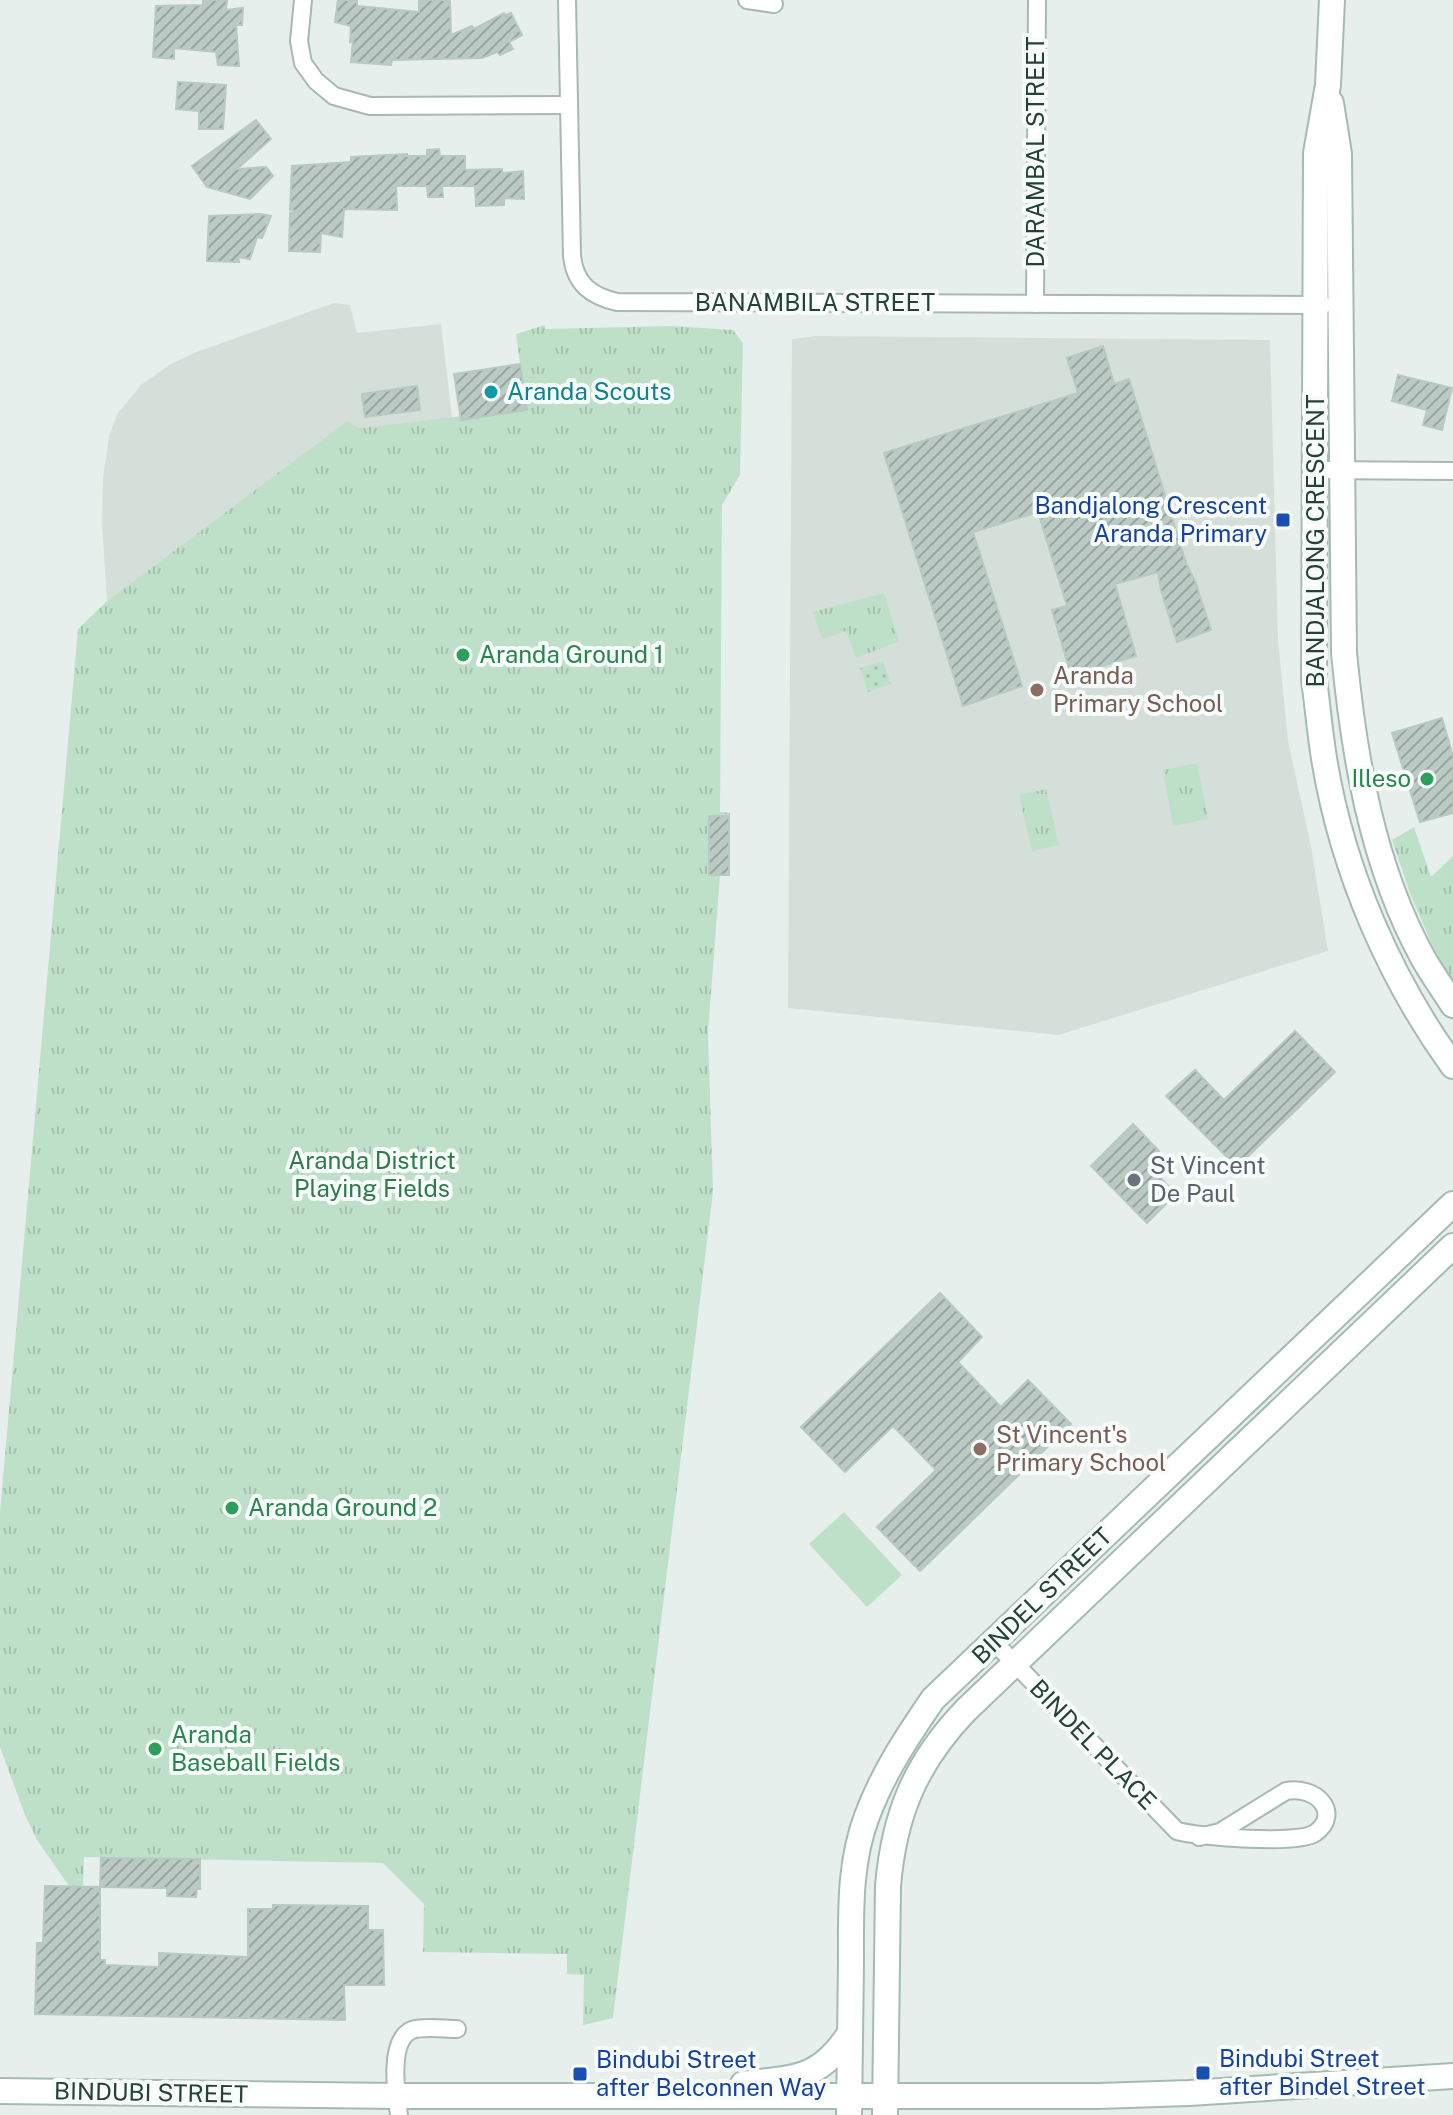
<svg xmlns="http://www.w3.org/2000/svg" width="1453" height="2115" font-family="'Public Sans',sans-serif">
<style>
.built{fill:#d4dfda}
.grass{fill:#bfe0c8}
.park{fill:url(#park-tufts)}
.garden{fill:url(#garden-dots)}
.building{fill:url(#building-hatch);stroke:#b8c9c2;stroke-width:2}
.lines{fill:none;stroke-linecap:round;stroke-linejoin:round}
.street-casing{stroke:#a8b8b2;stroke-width:20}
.secondary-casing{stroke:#a4bbb3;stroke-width:28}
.street{stroke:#fff;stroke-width:16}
.secondary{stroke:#fff;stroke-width:24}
.culture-dot{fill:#0f9aa8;stroke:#f7fbf9;stroke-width:3}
.transit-dot{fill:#1a4fb4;stroke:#f7fbf9;stroke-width:3}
.leisure-dot{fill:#2e9e5b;stroke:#f7fbf9;stroke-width:3}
.education-dot{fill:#8d6e63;stroke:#f7fbf9;stroke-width:3}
.worship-dot{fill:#6b7280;stroke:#f7fbf9;stroke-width:3}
.labels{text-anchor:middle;stroke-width:8;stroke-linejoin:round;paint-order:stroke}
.street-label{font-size:24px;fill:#24423a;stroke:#f7fbf9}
.culture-label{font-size:24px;fill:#0d838f;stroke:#f7fbf9;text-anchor:start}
.transit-label{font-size:24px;fill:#164399;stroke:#f7fbf9;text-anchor:start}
.leisure-label{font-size:24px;fill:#27864d;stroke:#f7fbf9;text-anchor:start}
.education-label{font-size:24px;fill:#785e54;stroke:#f7fbf9;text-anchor:start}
.park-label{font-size:24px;fill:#2d7a4b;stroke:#f7fbf9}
.worship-label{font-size:24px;fill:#5b616d;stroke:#f7fbf9;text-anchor:start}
</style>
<defs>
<pattern id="park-tufts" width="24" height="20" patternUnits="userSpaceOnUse" patternTransform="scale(2)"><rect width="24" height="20" fill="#bfe0c8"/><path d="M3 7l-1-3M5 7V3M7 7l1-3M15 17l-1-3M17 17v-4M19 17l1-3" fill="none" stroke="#a4c1ad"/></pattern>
<pattern id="garden-dots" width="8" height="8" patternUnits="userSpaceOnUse" patternTransform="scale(2)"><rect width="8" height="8" fill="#bfe0c8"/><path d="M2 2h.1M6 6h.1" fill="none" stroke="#a4c1ad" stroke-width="1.8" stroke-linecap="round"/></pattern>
<pattern id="building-hatch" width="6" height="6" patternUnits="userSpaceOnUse" patternTransform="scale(2)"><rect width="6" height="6" fill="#bbcac4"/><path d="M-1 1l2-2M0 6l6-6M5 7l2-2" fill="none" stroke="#98a6a0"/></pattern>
</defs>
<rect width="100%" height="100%" fill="#e6efeb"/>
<g class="built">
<path d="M334,303L350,305L357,333L441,324L452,418L361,428L347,421L107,601L102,523L103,478L109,436L118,413L141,385L171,364L194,353Z"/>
<path d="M817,336L1270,340L1278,640L1288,741L1311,846L1328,951L1059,1035L788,1008L792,339Z"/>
</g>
<path class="grass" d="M844,1512L902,1575L867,1607L809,1544Z"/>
<g class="park">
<path d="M545,325V329L671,326L733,330L743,343L740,475L722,505L720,812L730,813V876H720L708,1032L713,1192L613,2018L583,2025L584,1975L567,1974V1954L423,1952L424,1904L383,1863L84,1857L83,1886H69L37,1840L25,1815L0,1747V1512L78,629L107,601L347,421L361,428L514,410L508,366L520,364L516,334Z"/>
<path d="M884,593L899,641L856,658L846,631L822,639L813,612Z"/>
<path d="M1197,763L1208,819L1173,826L1163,770Z"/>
<path d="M1046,789L1059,845L1032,851L1019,795Z"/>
<path d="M1414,827L1431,877L1453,856V993L1411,896L1392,840Z"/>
</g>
<path class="garden" d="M883,661L891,684L868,692L860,668Z"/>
<g class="building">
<path d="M203,0H227L226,10L243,8L242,25H236L239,66L218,65L216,52L174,48V59L153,57L156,6L203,5Z"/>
<path d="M338,0H357V6L419,12V0H450L451,35L472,26L474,29L504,13L505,15L511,13L522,35L509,42L513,49L500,55L497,52L482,58L392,60L391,65L351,62L353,41L350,42L351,26L335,22Z"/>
<path d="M178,82L226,85L223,129H199V111L176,109Z"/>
<path d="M256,120L271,139L237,169L266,167L273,176L250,199L207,187L192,166Z"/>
<path d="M439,149L440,156H465V170L502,169V173L523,171L524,199L504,198V205L476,206L475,186H442L443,197H428L427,186H396L397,210L344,209L342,237L321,233L320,252L289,251L290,213L300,212L290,210L292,166L351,162V157L407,154V156H427V150Z"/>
<path d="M261,214L271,216L262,238L257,237L250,259L238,257L239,262L207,261L209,216Z"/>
<path d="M1103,346L1114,384L1129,379L1186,563L1195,581L1211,630L1177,642L1161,590L1158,572L1115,584L1136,656L1071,675L1052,610L1067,606L1038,512L973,532L1022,686L963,706L884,453L1078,393L1067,358Z"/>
<path d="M520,364L527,410L461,420L454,374Z"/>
<path d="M1398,375L1452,388L1442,430L1423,425L1427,410L1392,401Z"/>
<path d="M417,386L420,410L365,417L362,394Z"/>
<path d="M1442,718L1453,756V813L1420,822L1392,733Z"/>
<rect x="709" y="816" width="20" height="59"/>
<path d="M1295,1031L1335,1072L1237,1167L1166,1096L1195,1070L1224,1100Z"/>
<path d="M1133,1124L1159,1151L1147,1164L1176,1194L1147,1223L1091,1166Z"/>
<path d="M940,1293L982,1337L958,1362L1001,1407L1028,1380L1071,1424L920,1571L877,1527L936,1470L893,1426L845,1472L801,1427Z"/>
<path d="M101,1858L200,1859V1889H197L196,1897L167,1896V1888L100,1887Z"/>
<path d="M45,1886L100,1887V1960H105V1965L159,1967V1953L248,1957V1909H273V1905L368,1906V1930H383L384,1985H344L345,2020L35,2014L37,1943H43Z"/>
</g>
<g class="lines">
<defs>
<g id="street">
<path d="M303,0L299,41L303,63L316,81L334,96L370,106L569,105"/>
<path d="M567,0L572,256C575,284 591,296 617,302L1323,305"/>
<path d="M747,0L774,4"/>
<path d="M1035,304L1037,0"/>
<path d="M1314,470L1453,471"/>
<path d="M994,1642L1177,1831C1199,1837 1299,1845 1315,1833C1342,1814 1317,1785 1286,1791L1220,1832L1199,1837"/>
<path d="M399,2115C396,2094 388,2040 412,2030C424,2026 444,2029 457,2029"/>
</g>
<g id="secondary">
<path d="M1332,0L1328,85L1316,153L1314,680C1318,708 1320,736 1325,764C1343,871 1390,979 1453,1066"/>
<path d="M1331,103L1339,154L1344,653C1354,757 1372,865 1423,958C1432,974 1443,989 1453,1005"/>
<path d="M743,2084C795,2077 819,2081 850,2033"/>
<path d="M0,2091L397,2096H1098L1189,2093L1453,2076"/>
<path d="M849,2115C850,2064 850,2013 851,1962C851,1913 849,1863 867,1816C883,1773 907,1737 933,1699L1453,1204"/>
<path d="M885,2115L888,1886C894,1814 916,1762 966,1710L1453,1246"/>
</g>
</defs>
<use href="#street" class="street-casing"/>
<use href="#secondary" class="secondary-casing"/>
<use href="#street" class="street"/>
<use href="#secondary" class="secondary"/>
</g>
<circle class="culture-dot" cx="491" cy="392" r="8"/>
<g class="transit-dot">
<rect x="1275" y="512" width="16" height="16" rx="4"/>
<rect x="1195" y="2065" width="16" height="16" rx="4"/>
<rect x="572" y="2066" width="16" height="16" rx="4"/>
</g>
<g class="leisure-dot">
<circle cx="463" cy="655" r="8"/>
<circle cx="1427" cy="779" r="8"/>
<circle cx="232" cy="1508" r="8"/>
<circle cx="155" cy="1749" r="8"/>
</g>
<g class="education-dot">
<circle cx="1037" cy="690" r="8"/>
<circle cx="980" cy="1449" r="8"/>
</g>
<circle class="worship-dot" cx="1134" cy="1180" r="8"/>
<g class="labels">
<g class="street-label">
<text transform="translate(1036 152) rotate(-90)" y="8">DARAMBAL STREET</text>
<text x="815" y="311">BANAMBILA STREET</text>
<text transform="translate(1316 541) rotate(-90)" y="8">BANDJALONG CRESCENT</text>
<text transform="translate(1042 1596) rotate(-44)" y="8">BINDEL STREET</text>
<text transform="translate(1093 1745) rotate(46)" y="8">BINDEL PLACE</text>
<text transform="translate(151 2093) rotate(1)" y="8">BINDUBI STREET</text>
</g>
<g class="culture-label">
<text x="507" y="400">Aranda Scouts</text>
</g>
<g class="transit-label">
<text x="1267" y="514" text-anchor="end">Bandjalong Crescent<tspan x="1267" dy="28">Aranda Primary</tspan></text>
<text x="1219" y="2067">Bindubi Street<tspan x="1219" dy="28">after Bindel Street</tspan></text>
<text x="596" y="2068">Bindubi Street<tspan x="596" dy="28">after Belconnen Way</tspan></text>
</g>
<g class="leisure-label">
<text x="479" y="663">Aranda Ground 1</text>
<text x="1411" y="787" text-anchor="end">Illeso</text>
<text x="248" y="1516">Aranda Ground 2</text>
<text x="171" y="1743">Aranda<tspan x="171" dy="28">Baseball Fields</tspan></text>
</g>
<g class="education-label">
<text x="1053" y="684">Aranda<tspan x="1053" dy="28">Primary School</tspan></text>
<text x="996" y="1443">St Vincent's<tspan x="996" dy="28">Primary School</tspan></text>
</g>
<g class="park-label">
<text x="372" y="1169">Aranda District<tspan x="372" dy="28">Playing Fields</tspan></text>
</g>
<g class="worship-label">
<text x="1150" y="1174">St Vincent<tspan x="1150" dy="28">De Paul</tspan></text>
</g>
</g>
</svg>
